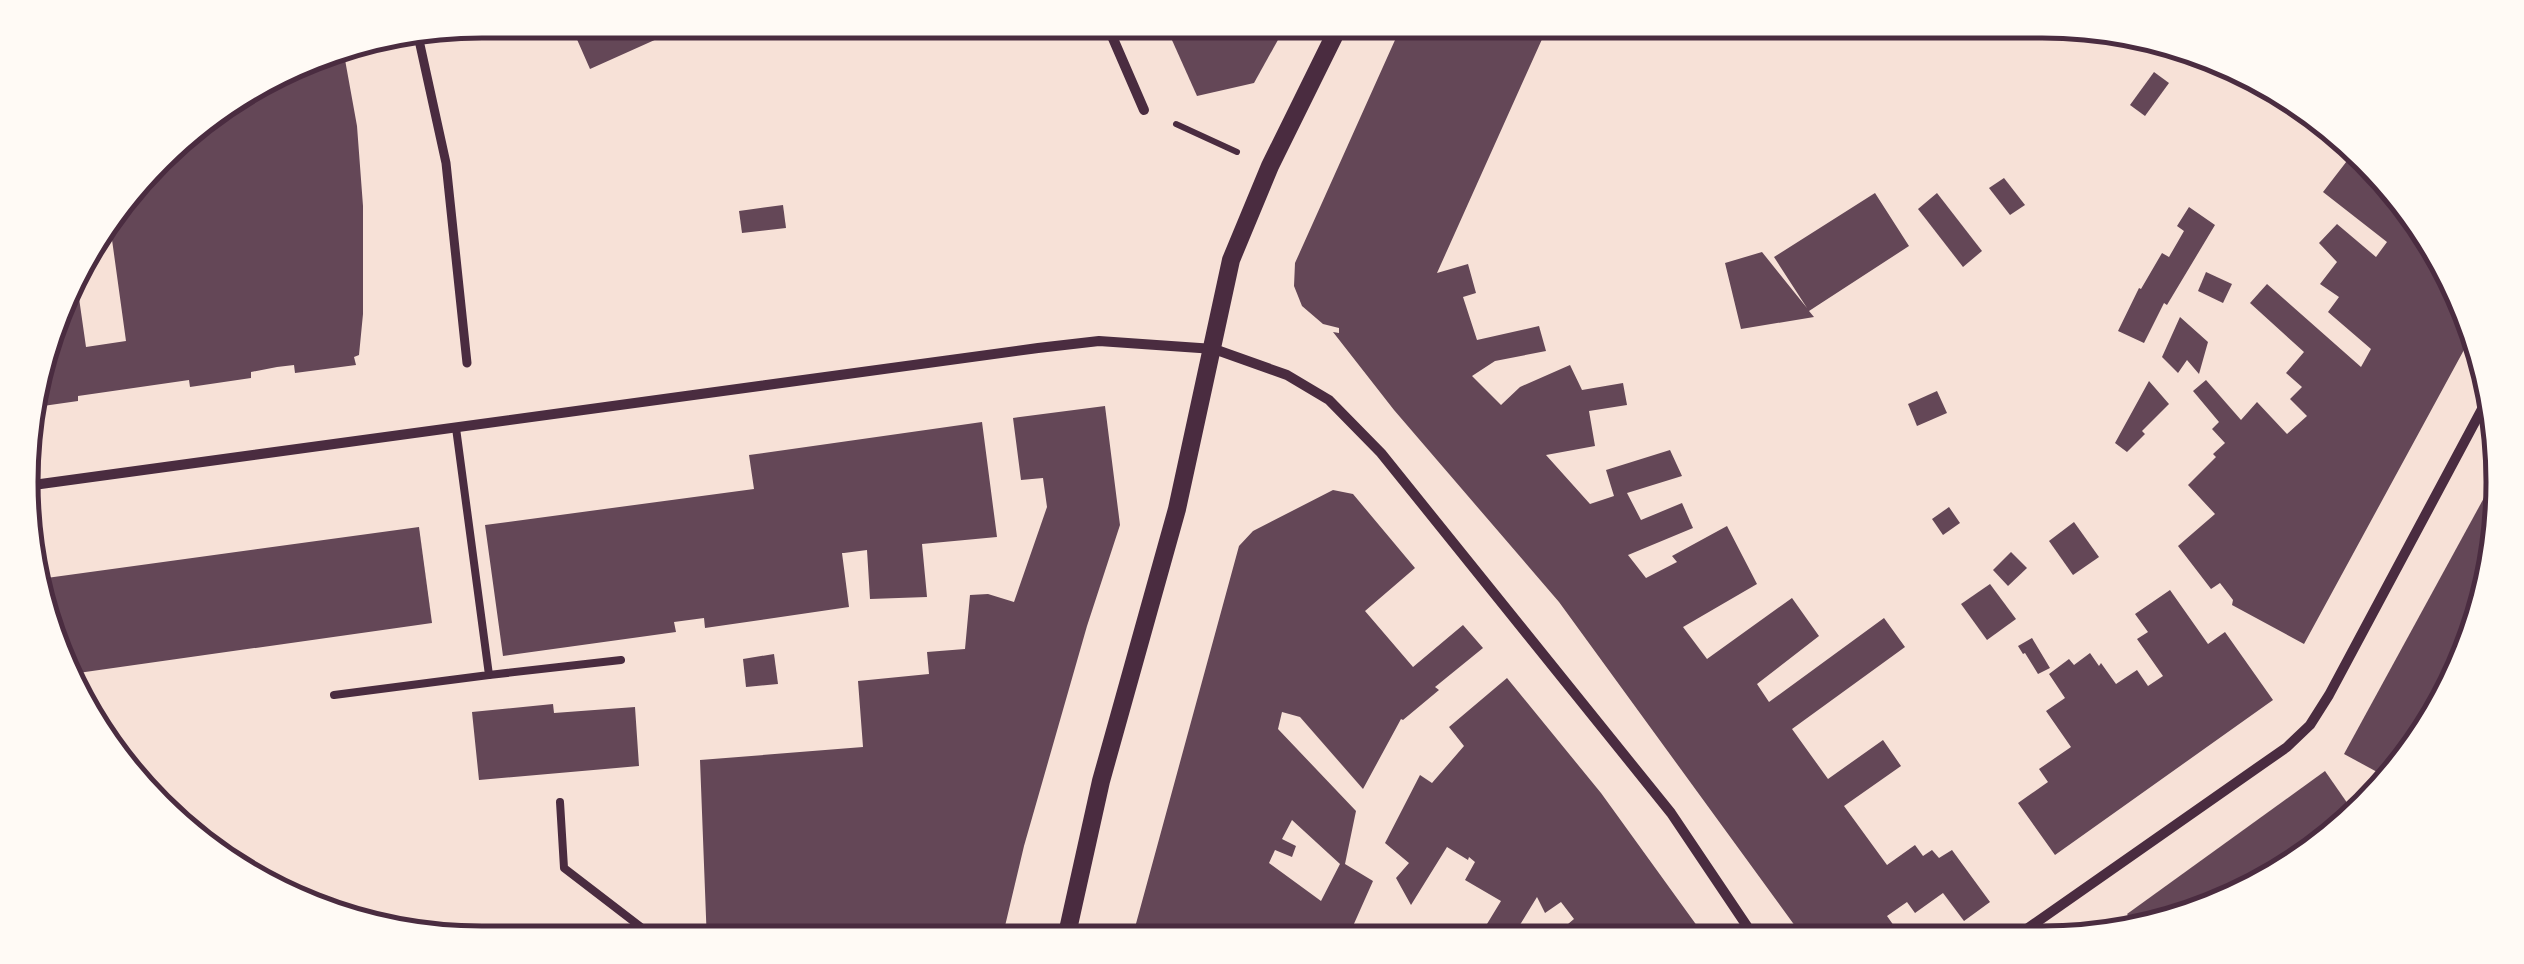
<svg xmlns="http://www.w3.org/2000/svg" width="2524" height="964" font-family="'Fira Sans',sans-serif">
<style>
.building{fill:#644757;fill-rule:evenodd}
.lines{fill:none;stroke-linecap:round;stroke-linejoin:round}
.path{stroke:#4a2c40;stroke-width:6}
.service{stroke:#4a2c40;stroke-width:8}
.pedestrian{stroke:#4a2c40;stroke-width:9}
.minor{stroke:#4a2c40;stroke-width:10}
.tertiary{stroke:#4a2c40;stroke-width:18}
.rim{fill:none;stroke:#4a2c40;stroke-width:5}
</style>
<rect width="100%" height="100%" fill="#f7e1d7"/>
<g class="building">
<path d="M559,20H715L699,27L697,21L590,69L572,28L562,32Z"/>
<path d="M1163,20H1289L1254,83L1197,96Z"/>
<path d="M1404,20H1505L1543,37L1437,273L1468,264L1476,293L1463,297L1477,340L1539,326L1546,351L1495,361L1472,376L1501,405L1520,387L1570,365L1582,390L1623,383L1627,405L1589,411L1595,446L1546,455L1590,504L1614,496L1606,470L1670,450L1682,476L1627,493L1641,520L1682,503L1693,528L1628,555L1646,578L1677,562L1672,556L1727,526L1757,584L1683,627L1707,659L1792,598L1819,636L1757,684L1769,702L1884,618L1905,647L1792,729L1828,779L1883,740L1901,766L1844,806L1887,865L1915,845L1923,856L1932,850L1939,858L1952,850L1990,902L1964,921L1943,893L1915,913L1907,902L1887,916L1904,940L1806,941L1559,602L1394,410L1333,332L1339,333V328L1323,324L1302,306L1294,286L1295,263Z"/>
<path d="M342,43L357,126L363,206V314L359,355L354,357L356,365L295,373L294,365L277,367L251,372V378L190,387L189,380L78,396V401L29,408L75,270L86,347L126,341L109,218L178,134L333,45Z"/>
<path d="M2154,72L2169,83L2145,116L2130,105Z"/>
<path d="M2350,157L2376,176L2442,252L2471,337L2304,644L2232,605L2233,600L2220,583L2211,589L2178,546L2215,514L2188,485L2216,457L2213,454L2225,443L2212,429L2219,422L2193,391L2206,380L2241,420L2257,402L2287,434L2307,416L2290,399L2302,387L2286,373L2304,352L2250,303L2267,284L2361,367L2371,349L2328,312L2339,297L2320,284L2337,262L2319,243L2337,224L2376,257L2387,242L2323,192Z"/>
<path d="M2004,178L2025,205L2010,215L1989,188Z"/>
<path d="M1875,193L1909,246L1809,311L1814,317L1741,329L1725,263L1762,252L1807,308L1774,257Z"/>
<path d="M1937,193L1982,251L1963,267L1918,209Z"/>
<path d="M783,205L786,228L742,233L739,211Z"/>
<path d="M2189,207L2215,225L2167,305L2164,303L2144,343L2118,331L2139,288L2141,289L2162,253L2169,257L2184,231L2177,226Z"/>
<path d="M2206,272L2232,284L2223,303L2198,291Z"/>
<path d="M2180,317L2208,342L2199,374L2187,360L2178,373L2162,357Z"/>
<path d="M2149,381L2169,404L2142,431L2145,434L2127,452L2115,443Z"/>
<path d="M1937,391L1947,413L1917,426L1908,404Z"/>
<path d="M1105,406L1120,525L1087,626L1024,846L1001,943H707L700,760L863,747L858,681L929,674L927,652L965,649L970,595L988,594L1014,602L1047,507L1043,478L1021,480L1013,418Z"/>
<path d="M982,422L997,537L922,544L927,597L870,599L867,550L844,553H842L849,607L705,628L704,618L674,622L676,632L503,656L485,525L754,489L749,455Z"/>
<path d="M2497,474L2488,602L2426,738L2390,779L2344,754Z"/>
<path d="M1333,490L1353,494L1415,568L1365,611L1413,667L1463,625L1483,648L1435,687L1439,690L1403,720L1401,719L1363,789L1300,717L1282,712L1278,729L1356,811L1345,864L1373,881L1353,926L1361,933L1356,942H1131L1239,546L1253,531ZM1292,820L1340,864L1321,901L1269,863L1275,850L1292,857L1296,846L1282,839Z"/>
<path d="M1949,507L1960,523L1943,535L1932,519Z"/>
<path d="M2074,522L2099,557L2073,575L2049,541Z"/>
<path d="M419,527L432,623L71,674L32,580Z"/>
<path d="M2011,552L2027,568L2008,586L1993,570Z"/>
<path d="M1990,584L2016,619L1987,640L1961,604Z"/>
<path d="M2170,590L2208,644L2225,632L2273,700L2055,855L2018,803L2048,782L2039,769L2071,747L2046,711L2065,698L2049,674L2069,659L2074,665L2090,653L2099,666L2101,663L2116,684L2137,670L2148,686L2163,676L2137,639L2148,632L2135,614Z"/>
<path d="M2032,638L2050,668L2038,674L2025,653L2023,654L2018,646Z"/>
<path d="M774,654L778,684L746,687L743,659Z"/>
<path d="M1507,678L1601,793L1708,941H1608L1598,927L1586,941H1581L1568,924L1574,919L1561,902L1545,913L1537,897L1510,941L1476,942L1501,901L1465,880L1475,862L1469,857L1468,860L1447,847L1411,905L1396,878L1409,863L1385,843L1420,775L1432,783L1464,746L1449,727Z"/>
<path d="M553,704L554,713L635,707L639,766L479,780L472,712Z"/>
<path d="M2325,771L2357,817L2346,830L2219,909L2139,930L2127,914Z"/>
<path d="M2111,925L2119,936L2103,940H2089Z"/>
</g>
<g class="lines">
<path class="path" d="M1176,124L1237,152"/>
<g class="service">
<path d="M489,675L621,660"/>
<path d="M334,695L489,675L456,428"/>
<path d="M560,802L564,868L663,944"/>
</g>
<path class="pedestrian" d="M417,31L446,163L467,363"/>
<g class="minor">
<path d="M1105,20L1144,110"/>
<path d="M26,486L1038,348L1099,341L1214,349L1287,375L1329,400L1381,453L1671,813L1757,941"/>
<path d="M2011,940L2287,747L2310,725L2329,695L2490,394"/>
</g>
<path class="tertiary" d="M1065,943L1101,781L1177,509L1231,260L1270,166L1342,20"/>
</g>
<path d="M0 0H2524V964H0ZM482 38H2042A444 444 0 0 1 2486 482V482A444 444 0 0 1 2042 926H482A444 444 0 0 1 38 482V482A444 444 0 0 1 482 38Z" fill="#fffaf5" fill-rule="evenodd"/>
<path class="rim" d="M482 38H2042A444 444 0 0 1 2486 482V482A444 444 0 0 1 2042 926H482A444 444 0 0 1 38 482V482A444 444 0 0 1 482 38Z"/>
</svg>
